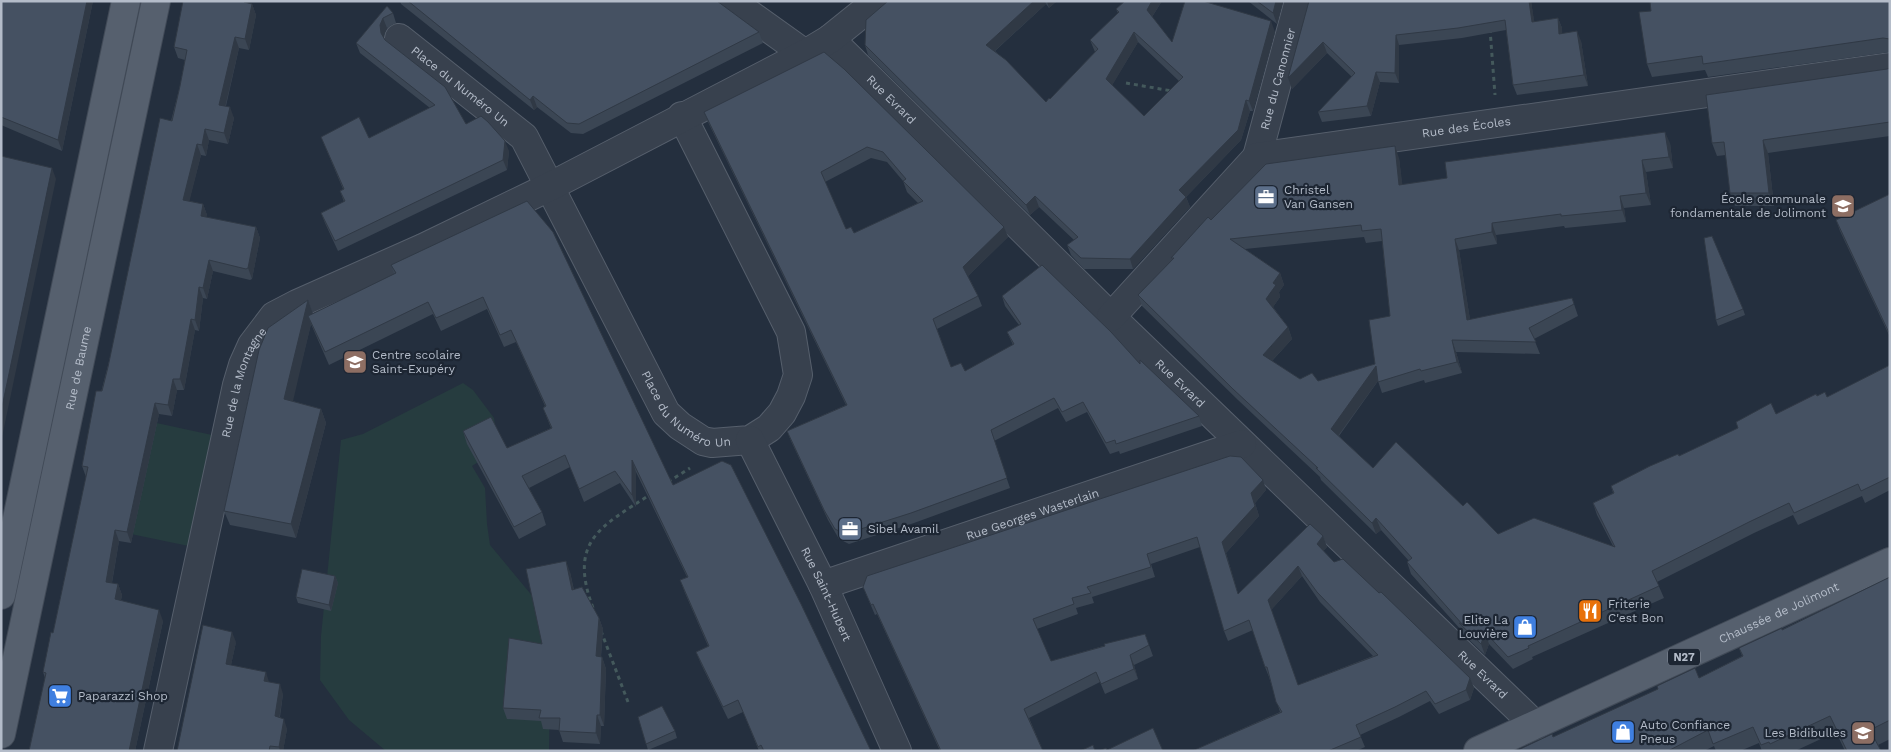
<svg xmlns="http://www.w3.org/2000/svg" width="1891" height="752" font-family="'Work Sans',sans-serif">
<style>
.green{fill:#263c3f}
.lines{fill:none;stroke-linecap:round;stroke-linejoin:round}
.minor-casing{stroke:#565f6c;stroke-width:30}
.major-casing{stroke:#414a57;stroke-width:30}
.path{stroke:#44595c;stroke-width:3;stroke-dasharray:4 4;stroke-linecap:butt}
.minor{stroke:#38414e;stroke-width:28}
.major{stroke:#56606e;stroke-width:28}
.wall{fill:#3b4654;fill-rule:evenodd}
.shaded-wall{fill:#303945}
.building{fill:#455162;stroke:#303945;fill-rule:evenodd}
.labels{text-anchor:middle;stroke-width:4.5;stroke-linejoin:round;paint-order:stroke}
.shield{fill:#1d2633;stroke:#878f9c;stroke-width:1}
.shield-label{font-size:11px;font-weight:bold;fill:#b4bcc9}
.street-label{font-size:12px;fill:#b4bcc9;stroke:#1d2633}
.poi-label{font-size:12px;fill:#b4bcc9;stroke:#1d2633;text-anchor:start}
</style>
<rect width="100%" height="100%" fill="#242f3e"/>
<g class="green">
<path d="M463,383L473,390L494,418L499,449L472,466L485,488L487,524L490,545L534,598L550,676L549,751H386L349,720L320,680L321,636L341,440L363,434Z"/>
<path d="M101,411L226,438L203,549L131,534Z"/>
</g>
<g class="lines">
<defs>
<g id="minor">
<path d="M731,1L805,54"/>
<path id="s1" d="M399,38L524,137L666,413L680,426L703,441L712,443L750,440L769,428L782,413L791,396L798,375L791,332L682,116"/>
<path id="s2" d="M830,39L1111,317L1535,725"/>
<path id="s3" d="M1257,157L1299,1"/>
<path id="s4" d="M1111,317L1257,157L1890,67"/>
<path id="s5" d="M750,440L823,585L897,751"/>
<path id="s6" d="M823,585L1242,444"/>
<path id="s7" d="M158,751L237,385L243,365L252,345L274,316L297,304L423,248L549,187L805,54L830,39L877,1"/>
</g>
<g id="major">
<path d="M1,595L126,1"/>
<path id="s8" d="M1,734L156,1"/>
<path id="s9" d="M1478,751L1890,562"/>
</g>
</defs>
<use href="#minor" class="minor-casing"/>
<use href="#major" class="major-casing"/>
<g class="path">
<path d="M1490,29L1495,95"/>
<path d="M1126,83L1172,91"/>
<path d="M668,482L690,468"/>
<path d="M593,608C568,541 600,527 651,494"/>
<path d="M601,631L628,702"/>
</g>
<use href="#minor" class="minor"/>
<use href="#major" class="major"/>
</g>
<g class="wall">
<path d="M1,1H93L62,151L1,125Z"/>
<path d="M400,1H717L759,32L763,43L583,134L571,133L537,107L534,110L401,4Z"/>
<path d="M888,1H1057L1049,8L1046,4L995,51L1046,102L1050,99L1095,52L1090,40L1118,13L1116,9L1125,1H1162L1152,17L1172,42L1275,32L1253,111H1250L1241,140L1186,197L1190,207L1133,269H1084L1071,255L1067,245L1074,240L1039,207L1030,215L868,55L865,45ZM1138,42L1179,81L1144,116L1112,85Z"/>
<path d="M1248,1H1283L1277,24Z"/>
<path d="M1309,1H1531L1534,22L1558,18L1562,28V33L1581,41L1588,86L1517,95L1513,85L1506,30L1462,38L1399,45V83L1380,82L1371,116L1322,122L1318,112L1352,77L1327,53L1292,89L1288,78Z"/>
<path d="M1890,1V52L1708,77L1705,70L1652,77L1647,64Z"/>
<path d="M250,4H252L256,15L249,50L239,48L226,106L234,118L228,144L209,140L206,156L201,155L189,201L203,204L207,215L206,217L256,227L260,238L252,279L250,280L213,271L207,299L203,298L199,331L195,330L184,390H177L172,416L159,414L131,543L119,541L112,583L118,584L122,595L121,600L163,621L135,751H29L45,678L43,672L53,633L86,477L82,466L180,86L185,60L178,58L174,47Z"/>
<path d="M387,6L393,13L396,23L387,28L384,35V38L466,124L509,151L507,170L338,251L325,223L321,213L344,202L340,191L343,189L321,137L369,138L430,108L360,53L356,43Z"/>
<path d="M824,52L1004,227L1008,237L968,276L978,296L982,306L937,329L951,367L965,371L1013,345L1007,332L1019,325L1005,306L1002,296L1140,364L1199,416L1202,426L1120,454L1119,451L1110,454L1087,412L1066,422L1058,408L994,441L1010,488L914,523L849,544L839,539L828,520L791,441L787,431L846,405L708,122L704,112ZM871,158L887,162L903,181L907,192L918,203L854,233L846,229L825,182Z"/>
<path d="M1890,68V136L1768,153L1774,206H1735L1730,193L1726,155L1717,156L1712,143Z"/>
<path d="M1670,143L1673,168L1646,172L1651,205L1624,208L1626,222L1565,228L1564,226L1496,235L1497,244L1459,250L1470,320L1572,298L1578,316L1534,339L1540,354L1456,352L1462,373L1425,383L1424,380L1382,393L1378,381L1339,436L1373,468L1463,506L1498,534L1613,546L1597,515L1593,503L1613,493L1611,486L1679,456L1738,428L1736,422L1776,414L1817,396L1827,397L1890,365V490L1865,503L1862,496L1798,525L1793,515L1754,533L1657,582L1664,598L1532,657L1533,659L1513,669L1489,644L1485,655L1464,635L1462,631L1411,574L1407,562L1409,561L1381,530L1376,534L1321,480L1320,477L1238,400L1142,306L1138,295L1172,260L1171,258L1211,220L1399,158L1402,185ZM1364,237L1366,243L1382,241L1390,316L1375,364L1318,381L1300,379L1272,361L1292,339L1288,327L1273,307L1280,297L1279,292L1284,285L1280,273L1245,249Z"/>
<path d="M1890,194V337L1840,231L1836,220Z"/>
<path d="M527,201L673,485L871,751H759L743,712L728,719L701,664L696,652L708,646L685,593L680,580L687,577L636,472V507L620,483L584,502L570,467L529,488L542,512L546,525L519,539L467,444L463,431L507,448L551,428L543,408L545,406L516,342L504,347L487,309L441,331L433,314L329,365L311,324L292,401L321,409L326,423L296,538L230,525L224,511L308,300L313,314L394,274L391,265Z"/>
<path d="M1743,309L1745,315L1718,326L1716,320Z"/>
<path d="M1263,480L1266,490L1255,503L1259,516L1226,553L1238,594L1323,536L1327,547L1323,551L1334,562L1379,593L1470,678L1474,688L1470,700L1439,714L1430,701L1399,717L1360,735L1365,747L1356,751H1192L1280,712L1269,677L1265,667L1253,630L1228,641L1224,631L1200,547L1151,564L1155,577L1092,597L1094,603L1076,608L1078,614L1037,629L1051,661L1145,634L1153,656L1134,665L1138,679L1105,694L1100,682L1029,718L1043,751H940L877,614L875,615L863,587ZM1302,576L1320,602L1373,656L1298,685L1271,610Z"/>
<path d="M570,572L574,590L599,618L603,629L601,657H602L606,669L604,726H601L600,744L563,742L559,730L543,729L541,721L507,719L503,708L542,644Z"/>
<path d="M335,576L338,583L331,611L298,603L296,597Z"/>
<path d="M1890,577V739L1878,745L1881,751H1845L1836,732L1795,751H1762L1759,743L1740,751H1716L1714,746L1704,751H1516L1553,737L1699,678L1742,656L1739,648L1783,629Z"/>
<path d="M236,642L231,665L269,682L283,694L280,717L287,729L283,751H177Z"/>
<path d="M638,717L675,731L677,738L648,750Z"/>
</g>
<g class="shaded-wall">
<path d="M87,1H93L62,151L58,140Z"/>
<path d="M1034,1H1045L1046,4L990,55L986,45Z"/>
<path d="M1047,1H1057L1049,8Z"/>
<path d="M1152,1H1162L1150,20L1147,10Z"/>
<path d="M1276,1H1283L1277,24L1273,13Z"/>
<path d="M1529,1H1531L1536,32L1532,22Z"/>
<path d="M252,4L256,15L249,50L245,39Z"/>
<path d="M383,18L387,28L384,35V43L381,33L380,25Z"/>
<path d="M1558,18L1562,28L1563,44L1559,34Z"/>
<path d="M1271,21L1275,32L1253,111L1249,101Z"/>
<path d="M1577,31L1581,41L1588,86L1584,75Z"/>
<path d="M1134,32L1138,42L1110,89L1106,79Z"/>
<path d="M1396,35L1399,45V83L1395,73Z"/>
<path d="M235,37L239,48L223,116L219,105Z"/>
<path d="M1323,42L1327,53L1292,89L1288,78Z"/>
<path d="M1376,72L1380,82L1371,116L1367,106Z"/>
<path d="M533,96L537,107L534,110L530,100Z"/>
<path d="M1246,100L1250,111L1241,140L1183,200L1179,190Z"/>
<path d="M230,107L234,118L228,144L224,133Z"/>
<path d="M205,129L209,140L206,156L202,145Z"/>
<path d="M1665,132L1670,143L1673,168L1669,157Z"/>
<path d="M1763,140L1768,153L1774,206L1769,193Z"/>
<path d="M505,141L509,151L507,170L503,160Z"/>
<path d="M197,144L201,155L187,211L183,200Z"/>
<path d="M1395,146L1399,158L1404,197L1399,185Z"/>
<path d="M1642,160L1646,172L1651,205L1646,193Z"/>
<path d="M52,168L56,179L1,442V412Z"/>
<path d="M1035,196L1039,207L1030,215L1026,205Z"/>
<path d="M1620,196L1624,208L1626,222L1622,210Z"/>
<path d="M1186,197L1190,207L1133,269L1130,259Z"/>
<path d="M203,204L207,215L205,227L201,216Z"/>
<path d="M1492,223L1496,235L1497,244L1492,232Z"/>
<path d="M256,227L260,238L252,279L248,268Z"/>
<path d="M1004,227L1008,237L967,277L963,267Z"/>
<path d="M1455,239L1459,250L1472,332L1467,320Z"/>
<path d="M209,260L213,271L207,299L203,288Z"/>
<path d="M1280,273L1284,285L1279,292L1280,297L1271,310L1266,299L1273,283Z"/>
<path d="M199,287L203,298L199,331L195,320Z"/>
<path d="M308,300L313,314L308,316L311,324L290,414L284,399Z"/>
<path d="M191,319L195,330L184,390L180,379Z"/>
<path d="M1288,327L1292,339L1267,366L1263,355Z"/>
<path d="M1452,340L1456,352L1462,373L1457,362Z"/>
<path d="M1376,366L1380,378L1335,440L1331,429Z"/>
<path d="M173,379L177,390L172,416L168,405Z"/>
<path d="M155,403L159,414L131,543L127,532Z"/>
<path d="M321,409L326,423L296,538L291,524Z"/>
<path d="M632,460L636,472V507L632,495Z"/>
<path d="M1263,480L1266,490L1255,503L1259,516L1226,553L1241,604L1222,542L1251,493Z"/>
<path d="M1376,518L1381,530L1376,534L1372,523Z"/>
<path d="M115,530L119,541L110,593L106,582Z"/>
<path d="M1323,536L1327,547L1320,554L1317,544Z"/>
<path d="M566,561L570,572L576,602L572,590Z"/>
<path d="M1298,566L1302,576L1271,610L1268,600Z"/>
<path d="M335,576L338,583L331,611L329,605Z"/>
<path d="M118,584L122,595L119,610L115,599Z"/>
<path d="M159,610L163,621L135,751H129Z"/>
<path d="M599,618L603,629L600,667L596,656Z"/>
<path d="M232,632L236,642L229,674L226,664Z"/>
<path d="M1485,632L1489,644L1485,655L1481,644Z"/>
<path d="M1130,655L1134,665L1138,679L1134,669Z"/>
<path d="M602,657L606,669L604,726L600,715Z"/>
<path d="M266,672L269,682L264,681Z"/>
<path d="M1470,678L1474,688L1470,700L1466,690Z"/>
<path d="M280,684L283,694L278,726L275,716Z"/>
<path d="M597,715L601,726L600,744L596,733Z"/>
<path d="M284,719L287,729L283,751H280L279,747Z"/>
</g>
<g class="building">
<path d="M1,1H87L58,140L1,117Z"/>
<path d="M183,1H244V2L252,4L245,39L235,37L219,105L230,107L224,133L205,129L202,145L197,144L183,200L203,204L201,216L256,227L248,268L246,269L209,260L203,288L199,287L195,320L191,319L180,379H173L168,405L155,403L127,532L115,530L106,582L118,584L115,599L159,610L129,751H29L46,673L43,672L51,632L53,633L88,467L82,466L96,391H102L108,367L160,118L172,121L180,86L187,50L174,47Z"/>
<path d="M408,1H717L759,32L579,124L567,123L533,96L530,100Z"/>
<path d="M888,1H1034L986,45L1006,60L1046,102L1049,98L1050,99L1098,49L1090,40L1119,12L1116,9L1125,1H1152L1147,10L1172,42L1185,1H1203L1271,21L1249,101L1246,100L1238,130L1179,190L1186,197L1130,259L1081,258L1067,245L1078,237L1035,196L1026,205L865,45L866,20ZM1134,32L1183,77L1144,116L1106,79Z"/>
<path d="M1257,1H1276L1273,13Z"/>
<path d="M1309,1H1529L1532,22L1558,18L1559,34L1577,31L1584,75L1513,85L1505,20L1458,28L1396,35L1395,73L1376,72L1367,106L1318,112L1355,73L1323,42L1288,78Z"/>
<path d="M1656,1H1890V39L1883,38L1703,64L1702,56L1647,64L1639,12L1651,11L1650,2Z"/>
<path d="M387,6L393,13L383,18L380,25L381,33L385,40L445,87L466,124L481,116L488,122L505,141L503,160L335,241L321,213L345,201L340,191L344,189L321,137L359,117L369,138L435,105L356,43Z"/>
<path d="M824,52L844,69L1004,227L963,267L978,296L933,319L951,367L961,363L965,371L1014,344L1007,332L1021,324L1002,296L1042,265L1111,332L1140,364V360L1199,416L1116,444L1115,440L1106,443L1083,402L1062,412L1054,398L991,430L1007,478L911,513L845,534L835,529L824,510L787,431L847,405L704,112ZM867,147L883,152L906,179L903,181L923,201L854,233L851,227L846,229L821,172Z"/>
<path d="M1890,68V122L1763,140L1769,193H1730L1724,142L1712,143L1706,95L1887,69Z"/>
<path d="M1665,132L1669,157L1642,160L1646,193L1620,196L1622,210L1561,216V214L1492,223V232L1455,239L1467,320L1572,298L1574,304L1529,328L1536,342L1452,340L1457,362L1421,371L1420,369L1378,382L1376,366L1331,429L1373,468L1396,442L1463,506L1467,502L1498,534L1534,518L1615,547L1593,503L1614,493L1611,486L1650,466L1678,454L1679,456L1738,428L1736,422L1771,403L1776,414L1816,394L1817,396L1825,392L1827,397L1890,365V477L1861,491L1858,484L1794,513L1789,503L1749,522L1652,571L1659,586L1528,646L1529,648L1508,657L1485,632L1481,644L1459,623L1463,625L1407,562L1412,558L1376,518L1372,523L1316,468H1318L1233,389L1138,295L1174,258H1171L1208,217L1211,220L1266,164L1395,146L1399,185L1447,178L1445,162ZM1361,225L1362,231L1381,229L1390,316L1369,320L1375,364L1318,381L1312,373L1300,379L1263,355L1288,327L1266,299L1276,285L1273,283L1280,273L1230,239Z"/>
<path d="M1,156L52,168L1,412Z"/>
<path d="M1890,194V335L1836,220Z"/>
<path d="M527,201L553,232L673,485L722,461L731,465L801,604L871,751H764L761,745L758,747L738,700L723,707L696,652L709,646L680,580L688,577L632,460V495L615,471L579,489L565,455L522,476L542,512L514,527L463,431L491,417L507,448L552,428L543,408L546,406L511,330L500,335L483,297L436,318L428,302L325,352L308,316L396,273L391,265Z"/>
<path d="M1712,236L1743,309L1716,320L1704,238Z"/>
<path d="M308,300L284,399L321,409L291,524L224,511L259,350L268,328Z"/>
<path d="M1230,456L1241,457L1263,480L1251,493L1255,506L1222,542L1238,594L1310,524L1323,536L1317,544L1334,562L1343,559L1379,593L1381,592L1470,678L1466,690L1435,704L1426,691L1395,707L1356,725L1361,737L1328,751H1192L1282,712L1276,702L1267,667H1265L1249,620L1224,631L1197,537L1147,554L1151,567L1087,587L1091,593L1072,598L1074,604L1033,619L1051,661L1105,646L1104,644L1145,634L1149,645L1130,655L1134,669L1101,684L1096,672L1024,709L1043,751H941L873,604L871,605L863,587L867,576ZM1298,566L1317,592L1378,655L1298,685L1268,600Z"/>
<path d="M566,561L572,590L582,587L599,618L596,656L602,657L600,715H597L596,733L559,731L560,718H539L541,710L503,708L509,638L542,644L526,569Z"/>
<path d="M302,569L335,576L329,605L296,597Z"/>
<path d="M1890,577V720L1870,730L1881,751H1847L1830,716L1770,744L1769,742L1761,745L1753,727L1713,744L1708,730L1668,751H1516L1552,734L1553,737L1658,689L1657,686L1695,668L1699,678L1743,656L1739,648L1782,628V630Z"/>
<path d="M203,625L232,632L226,664L266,672L264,681L280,684L275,716L284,719L279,747L270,746L269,751H177Z"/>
<path d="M662,706L675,731L646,744L638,717Z"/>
<path d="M1153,728L1163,751H1099L1106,748L1107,750Z"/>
<path d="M1093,745L1095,751H1080Z"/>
</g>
<defs>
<symbol id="office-square" viewBox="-11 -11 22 22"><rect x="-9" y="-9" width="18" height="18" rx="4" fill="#5c6f8a" stroke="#1d2633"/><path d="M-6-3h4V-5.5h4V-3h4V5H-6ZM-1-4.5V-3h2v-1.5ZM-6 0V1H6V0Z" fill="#fff"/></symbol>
<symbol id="school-square" viewBox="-11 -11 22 22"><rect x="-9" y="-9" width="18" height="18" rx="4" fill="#8d6e63" stroke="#1d2633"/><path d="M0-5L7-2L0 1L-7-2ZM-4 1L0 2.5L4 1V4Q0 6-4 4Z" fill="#fff"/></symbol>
<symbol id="restaurant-square" viewBox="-11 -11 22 22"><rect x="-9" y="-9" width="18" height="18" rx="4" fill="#e8710a" stroke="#1d2633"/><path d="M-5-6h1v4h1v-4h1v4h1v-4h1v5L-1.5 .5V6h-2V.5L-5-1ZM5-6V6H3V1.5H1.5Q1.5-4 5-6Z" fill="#fff"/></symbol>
<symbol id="shop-square" viewBox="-11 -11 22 22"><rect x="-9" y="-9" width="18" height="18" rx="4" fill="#3f7fe0" stroke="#1d2633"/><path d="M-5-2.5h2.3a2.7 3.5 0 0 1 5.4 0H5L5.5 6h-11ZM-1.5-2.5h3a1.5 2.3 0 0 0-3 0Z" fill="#fff"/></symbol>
<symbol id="supermarket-square" viewBox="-11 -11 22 22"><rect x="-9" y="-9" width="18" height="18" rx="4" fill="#3f7fe0" stroke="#1d2633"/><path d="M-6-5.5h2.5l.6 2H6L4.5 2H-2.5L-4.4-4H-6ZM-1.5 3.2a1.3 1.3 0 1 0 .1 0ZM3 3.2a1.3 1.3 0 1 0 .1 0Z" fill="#fff"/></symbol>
</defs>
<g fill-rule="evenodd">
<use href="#office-square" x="1252" y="183" width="28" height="28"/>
<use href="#school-square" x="1829" y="192" width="28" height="28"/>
<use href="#school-square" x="341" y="348" width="28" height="28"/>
<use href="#office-square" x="836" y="515" width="28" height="28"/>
<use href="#restaurant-square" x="1576" y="597" width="28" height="28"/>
<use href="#shop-square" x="1511" y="613" width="28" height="28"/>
<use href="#supermarket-square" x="46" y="682" width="28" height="28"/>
<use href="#shop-square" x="1609" y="718" width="28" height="28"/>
<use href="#school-square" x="1849" y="719" width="28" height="28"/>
</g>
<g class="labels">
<rect class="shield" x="1668" y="648.5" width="32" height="17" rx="4"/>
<g class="shield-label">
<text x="1684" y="661">N27</text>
</g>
<g class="street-label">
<text dy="4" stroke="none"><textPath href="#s3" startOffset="81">Rue du Canonnier</textPath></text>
<text dy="4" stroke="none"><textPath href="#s1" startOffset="78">Place du Numéro Un</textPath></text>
<text dy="4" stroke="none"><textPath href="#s2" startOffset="86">Rue Evrard</textPath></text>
<text dy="4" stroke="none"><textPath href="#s4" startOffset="428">Rue des Écoles</textPath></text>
<text dy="4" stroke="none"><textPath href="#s8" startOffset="374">Rue de Baume</textPath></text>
<text dy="4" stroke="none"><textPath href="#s7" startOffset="379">Rue de la Montagne</textPath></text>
<text dy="4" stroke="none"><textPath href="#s2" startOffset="491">Rue Evrard</textPath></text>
<text dy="4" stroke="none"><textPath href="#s1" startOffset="484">Place du Numéro Un</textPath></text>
<text dy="4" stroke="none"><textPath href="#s6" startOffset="221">Rue Georges Wasterlain</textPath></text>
<text dy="4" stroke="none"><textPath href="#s5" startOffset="172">Rue Saint-Hubert</textPath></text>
<text dy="4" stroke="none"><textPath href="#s9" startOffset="331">Chaussée de Jolimont</textPath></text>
<text dy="4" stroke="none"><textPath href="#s2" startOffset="911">Rue Evrard</textPath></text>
</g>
<g class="poi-label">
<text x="1284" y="194">Christel<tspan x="1284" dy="14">Van Gansen</tspan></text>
<text x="1826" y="203" text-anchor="end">École communale<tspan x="1826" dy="14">fondamentale de Jolimont</tspan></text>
<text x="372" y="359">Centre scolaire<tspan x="372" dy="14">Saint-Exupéry</tspan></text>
<text x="868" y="533">Sibel Avamil</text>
<text x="1608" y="608">Friterie<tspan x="1608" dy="14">C'est Bon</tspan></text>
<text x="1508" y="624" text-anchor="end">Elite La<tspan x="1508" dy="14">Louvière</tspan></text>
<text x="78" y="700">Paparazzi Shop</text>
<text x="1640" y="729">Auto Confiance<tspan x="1640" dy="14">Pneus</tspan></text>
<text x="1846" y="737" text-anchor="end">Les Bidibulles</text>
</g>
</g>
<rect width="1891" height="752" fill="none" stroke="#b4bcc9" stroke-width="5"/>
</svg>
